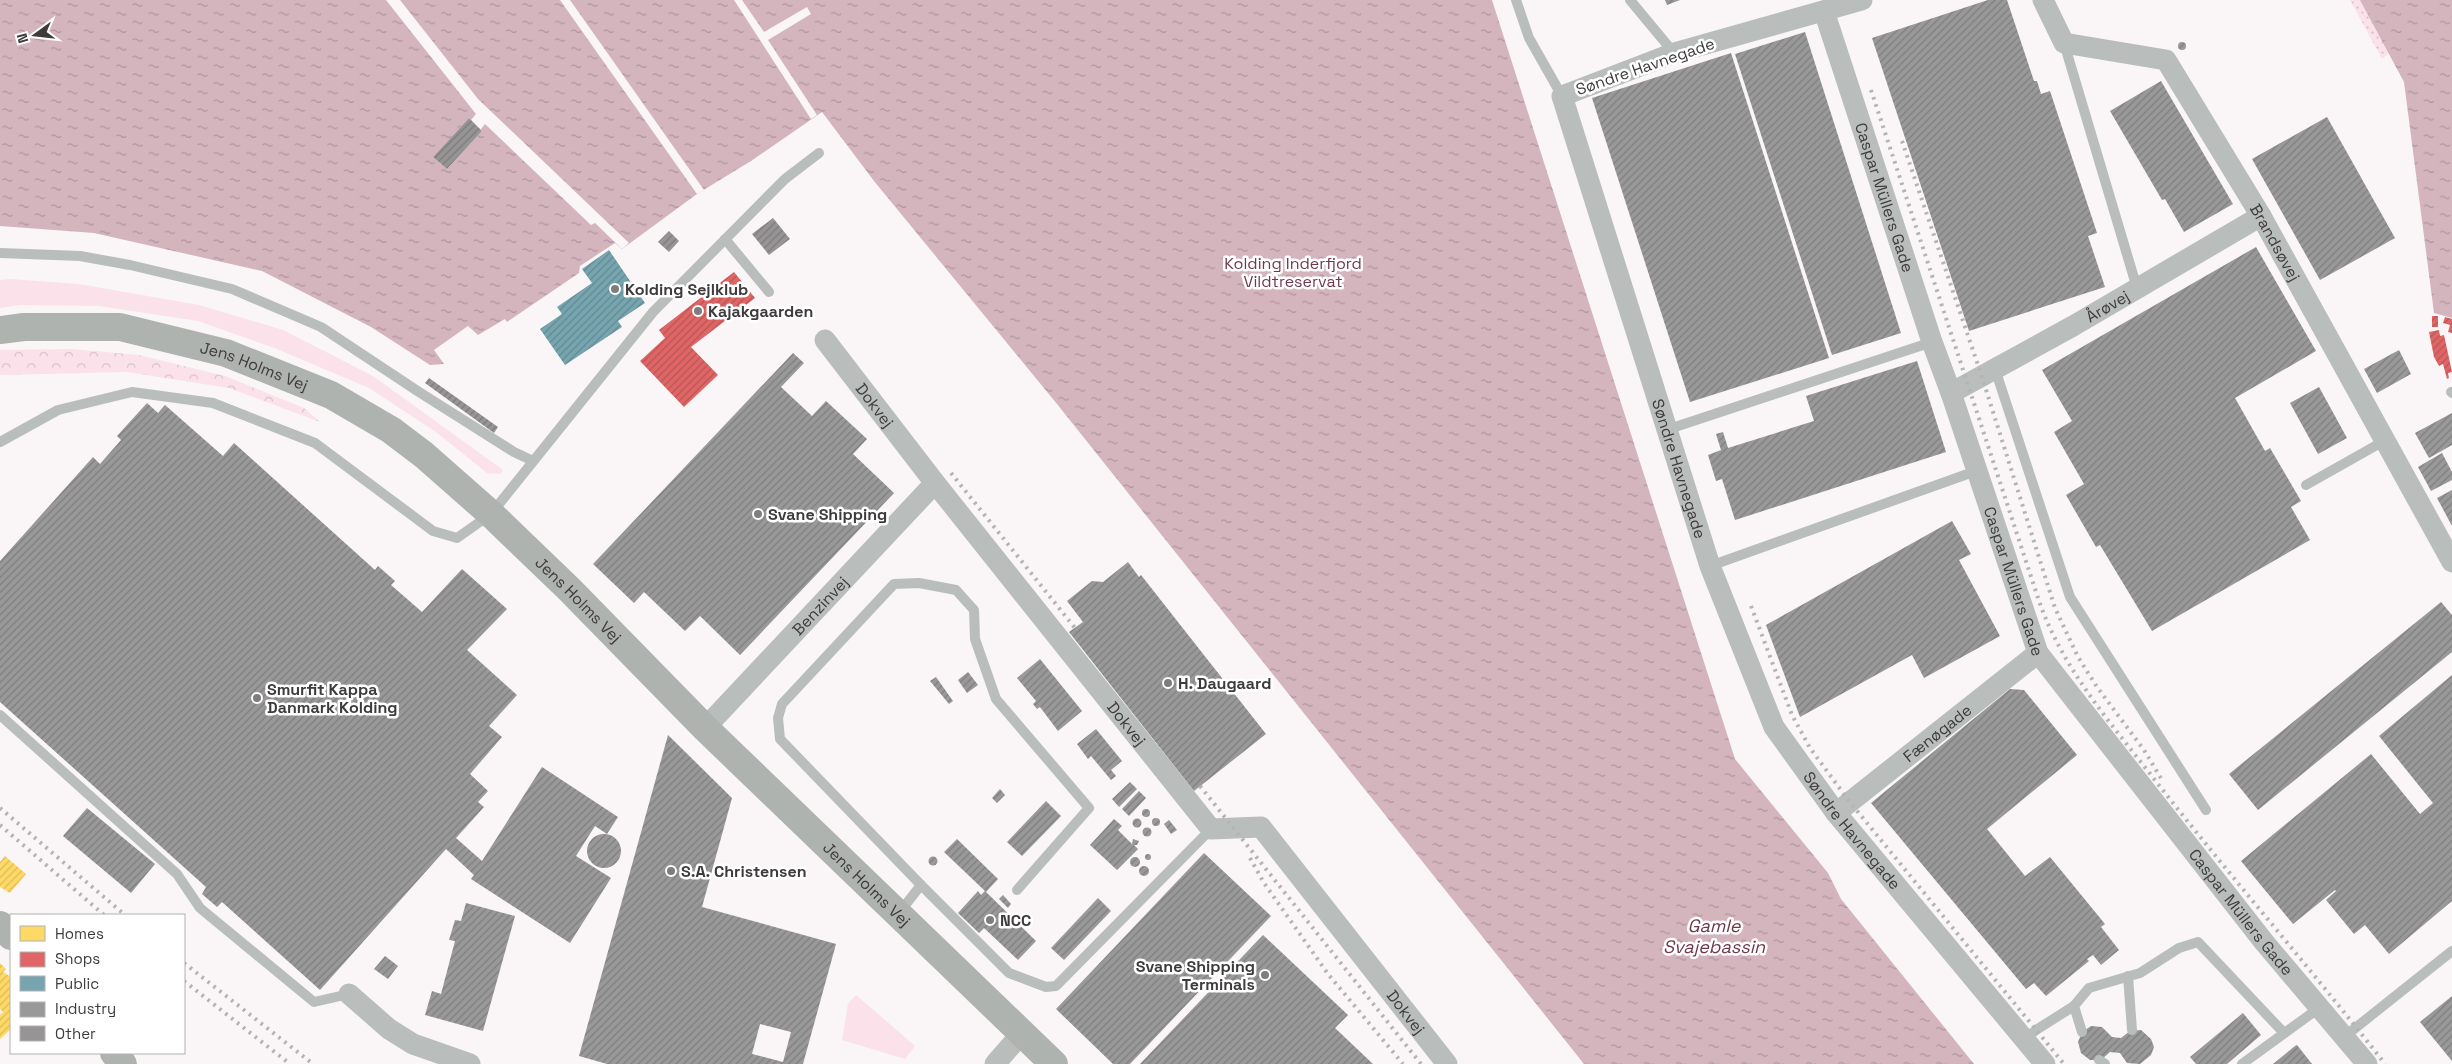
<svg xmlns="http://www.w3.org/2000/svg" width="2452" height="1064" font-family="'Space Grotesk',sans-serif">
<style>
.grass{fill:#fbe1e9}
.forest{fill:url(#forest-crowns)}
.park{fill:url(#park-dots)}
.water{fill:url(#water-ripples)}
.pier{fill:#faf5f7}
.homes{fill:url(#homes-hatch)}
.shops{fill:url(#shops-hatch)}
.public{fill:url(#public-hatch)}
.industry{fill:url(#industry-hatch);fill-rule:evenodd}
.building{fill:url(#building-hatch)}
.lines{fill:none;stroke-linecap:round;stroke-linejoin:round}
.lane{stroke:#b9bebc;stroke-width:10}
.street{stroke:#b9bebc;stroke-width:21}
.secondary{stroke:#aeb3b0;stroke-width:28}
.rail{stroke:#b3b4b3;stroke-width:4;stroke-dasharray:2.5 5;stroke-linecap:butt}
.poi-dot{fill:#807c7d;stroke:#fff;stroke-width:2}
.labels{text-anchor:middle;stroke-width:5;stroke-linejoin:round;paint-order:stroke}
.street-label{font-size:16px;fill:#3e3b3c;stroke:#fff}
.park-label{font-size:16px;fill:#70384c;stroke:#fff}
.poi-label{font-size:16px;font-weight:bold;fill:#3e3b3c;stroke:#fff;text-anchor:start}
.water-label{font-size:18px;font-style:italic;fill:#70384c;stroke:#fff}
</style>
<defs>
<pattern id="forest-crowns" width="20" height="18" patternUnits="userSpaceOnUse" patternTransform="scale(1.25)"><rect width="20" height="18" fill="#fbe1e9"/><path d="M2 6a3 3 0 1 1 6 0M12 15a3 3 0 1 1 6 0" fill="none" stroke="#d8c2c9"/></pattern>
<pattern id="park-dots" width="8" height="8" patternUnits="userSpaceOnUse" patternTransform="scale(1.25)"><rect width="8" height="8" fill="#fbe1e9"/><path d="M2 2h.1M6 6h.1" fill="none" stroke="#d8c2c9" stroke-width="1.8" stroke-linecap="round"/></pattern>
<pattern id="water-ripples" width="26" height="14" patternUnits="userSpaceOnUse" patternTransform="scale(1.25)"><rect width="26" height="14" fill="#d4b5be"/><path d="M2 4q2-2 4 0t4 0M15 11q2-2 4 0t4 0" fill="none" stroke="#ad949c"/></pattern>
<pattern id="homes-hatch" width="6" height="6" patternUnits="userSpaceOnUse" patternTransform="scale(1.25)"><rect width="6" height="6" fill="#ffd966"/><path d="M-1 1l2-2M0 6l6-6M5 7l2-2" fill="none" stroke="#dcbb59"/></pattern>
<pattern id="shops-hatch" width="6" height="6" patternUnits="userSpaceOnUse" patternTransform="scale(1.25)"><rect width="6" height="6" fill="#e06666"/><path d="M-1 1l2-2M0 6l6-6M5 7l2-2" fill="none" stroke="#b75555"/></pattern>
<pattern id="public-hatch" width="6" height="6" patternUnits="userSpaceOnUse" patternTransform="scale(1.25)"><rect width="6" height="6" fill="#76a5af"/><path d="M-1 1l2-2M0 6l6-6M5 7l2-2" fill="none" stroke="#628890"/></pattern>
<pattern id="industry-hatch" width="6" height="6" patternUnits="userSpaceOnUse" patternTransform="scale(1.25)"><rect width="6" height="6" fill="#999"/><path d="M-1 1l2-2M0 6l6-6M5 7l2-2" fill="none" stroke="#7e7e7e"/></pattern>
<pattern id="building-hatch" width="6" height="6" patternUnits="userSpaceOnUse" patternTransform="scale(1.25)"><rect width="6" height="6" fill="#979495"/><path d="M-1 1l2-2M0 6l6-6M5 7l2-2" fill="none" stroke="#7d7a7b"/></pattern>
</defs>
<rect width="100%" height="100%" fill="#faf5f7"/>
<g class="grass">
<path d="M10,279L79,284L199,305L283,330L373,376L503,470L501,474L487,473L436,432L369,388L277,349L198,321L99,306L20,305L0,308V280Z"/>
<path d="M856,995L915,1046L905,1059L842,1040L848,1004Z"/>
</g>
<path class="forest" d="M72,349L139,355L225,376L304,408L320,422L229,388L127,372L0,375V350Z"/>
<path class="park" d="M2350,0H2452V3L2382,59Z"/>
<g class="water">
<path d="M0,0H1492L1735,759L1828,873L1841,899L1974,1064H1584L1057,404L874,181L822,112L751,161L697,194L622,249L615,243L580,266L579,273L507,322L505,319L478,335L468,326L434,350L444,364L430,365L371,327L262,271L94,233L0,226Z"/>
<path d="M2360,0H2452V318L2434,313L2404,82Z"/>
</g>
<g class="pier">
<path d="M386,0H400L478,99L629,243L622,249L595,223L591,225L485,124L481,129L482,131L447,169L433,157L469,118L471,120L476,114Z"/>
<path d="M560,0H570L704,190L697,194Z"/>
<path d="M734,0H742L764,32L807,7L811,14L768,40L817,115L811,119Z"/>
</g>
<g class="homes">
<path d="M5,856L26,874L10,893L0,887V862Z"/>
<path d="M0,963L6,969L3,972L11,977V1029L0,1039V1015L3,1012L0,1009Z"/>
</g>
<g class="shops">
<path d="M734,272L755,298L691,347L718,375L684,407L640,361L665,338L659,330Z"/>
<rect x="2432" y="316" width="6" height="11"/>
<path d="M2445,317L2452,319V333L2448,332L2450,325L2443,323Z"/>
<path d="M2439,330L2440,336L2444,335L2452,372L2448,373L2449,378L2447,379L2443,364L2439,366L2434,357L2429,332Z"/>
</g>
<path class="public" d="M609,250L645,303L618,321L622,327L565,365L540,329L562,314L557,307L592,283L582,269Z"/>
<g class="industry">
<path d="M1665,0H1680L1667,5Z"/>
<path d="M1988,0H2007L2034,81H2037L2041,94L2050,91L2097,233L2088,236L2105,287L1969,331L1872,38Z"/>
<path d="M1805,32L1901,333L1832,355L1735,54Z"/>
<circle cx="2182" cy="46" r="4"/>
<path d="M1731,53L1829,358L1690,402L1592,98Z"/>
<path d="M2161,81L2233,204L2184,232L2165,199L2162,200L2110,111Z"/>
<path d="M2327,117L2395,238L2320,280L2252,159Z"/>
<path d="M2256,247L2316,351L2235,398L2265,451L2270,448L2301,501L2291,507L2310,540L2152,631L2100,545L2096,547L2066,495L2084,484L2054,432L2072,421L2042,370Z"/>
<path d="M2399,350L2411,374L2377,393L2364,369Z"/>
<path d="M793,353L804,363L781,387L812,416L826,401L867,439L853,454L894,493L740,655L700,616L685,631L644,592L634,603L593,564Z"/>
<path d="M1917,361L1946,452L1735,520L1722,479L1716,481L1708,455L1721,450L1716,434L1723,432L1728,448L1814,421L1806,396Z"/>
<path d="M2319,387L2347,438L2318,454L2290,403Z"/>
<path d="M147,403L158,413L165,405L223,456L234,443L375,570L378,566L395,581L391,585L422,612L462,569L507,609L467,650L517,695L489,726L502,737L470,774L488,791L478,802L484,807L456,838L482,861L542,767L618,817L607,834L595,826L576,856L611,878L570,943L471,879L474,875L446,849L320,990L222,902L217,907L202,894L206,887L0,702V561L93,457L100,464L121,440L117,436Z"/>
<path d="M2452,413V445L2429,458L2415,433Z"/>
<path d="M2442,453L2452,472V480L2431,491L2418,467Z"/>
<path d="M2452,490V526L2437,498Z"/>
<path d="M1952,521L1971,554L1959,560L2000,636L1924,678L1912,655L1800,717L1766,625Z"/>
<path d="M1128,562L1139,577L1141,575L1266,734L1194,791L1069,632L1083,622L1067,601L1092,581L1103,582Z"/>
<path d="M2441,602L2452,615V652L2258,810L2229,774Z"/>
<path d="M1040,659L1082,711L1058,731L1040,707L1037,709L1033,704L1036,701L1017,678Z"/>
<path d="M968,672L978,685L967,693L958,680Z"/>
<path d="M2452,675V901L2389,954L2365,925L2354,934L2326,900L2336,891L2335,890L2293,924L2241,861L2371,754L2420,814L2433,803L2379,736Z"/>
<path d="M936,677L953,701L949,704L930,681Z"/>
<path d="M2010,689L2024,690L2077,755L1987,829L2025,876L2050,857L2105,924L2101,927L2119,950L2101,965L2093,955L2087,959L2089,961L2046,996L2034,983L2026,989L1871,803Z"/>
<path d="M1096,729L1122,761L1111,770L1116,776L1111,780L1091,756L1088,759L1077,744Z"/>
<path d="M668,735L732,798L702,907L836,944L803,1064H607L579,1056ZM760,1024L791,1032L783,1062L752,1054Z"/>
<path d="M1130,782L1137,789L1119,807L1112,799Z"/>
<path d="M1000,789L1005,795L997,803L992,798Z"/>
<path d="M1139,791L1146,798L1129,816L1122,809Z"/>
<path d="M1046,801L1061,816L1022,856L1007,842Z"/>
<path d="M87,808L155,864L131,893L63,836Z"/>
<circle cx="1146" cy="813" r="4"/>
<circle cx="1156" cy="822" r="4"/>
<circle cx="1137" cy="823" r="4.5"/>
<path d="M1114,819L1122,826L1118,830L1132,844L1133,839L1139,841L1137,845H1134L1138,849L1117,870L1090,845Z"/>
<path d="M1169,820L1177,830L1171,834L1164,824Z"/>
<circle cx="1147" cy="832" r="4.5"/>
<circle cx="604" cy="851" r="17"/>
<path d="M957,839L998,879L986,892L1036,941L1018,960L984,928L979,933L958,913L978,891L981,895L985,891L944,852Z"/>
<path d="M1204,853L1271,916L1130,1064H1113L1056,1009Z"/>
<circle cx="1148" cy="857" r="3"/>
<circle cx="933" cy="861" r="4.5"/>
<circle cx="1135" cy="862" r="5"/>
<circle cx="1144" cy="871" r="5"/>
<path d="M1003,895L1011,904L1008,908L999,899Z"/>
<path d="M1098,898L1111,911L1064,960L1051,948Z"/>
<path d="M466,903L515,916L483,1031L425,1015L432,991L441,994L455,941L449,940L455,920L461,921Z"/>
<path d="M1263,935L1348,1015L1335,1028L1373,1064H1140Z"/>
<path d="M385,956L398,966L388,979L374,969Z"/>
<path d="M2452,996V1061L2420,1022Z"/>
<path d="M2243,1013L2261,1035L2227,1064H2196L2190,1057Z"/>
<path d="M2091,1026L2102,1027L2112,1037L2121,1038L2130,1031L2141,1030L2151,1039L2154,1047L2151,1055L2140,1064L2127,1063L2120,1053L2110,1052L2101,1060H2090L2081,1053L2078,1042L2082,1032Z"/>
<path d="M2297,1045L2312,1064H2273L2295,1046Z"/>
</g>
<g class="building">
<path d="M469,118L482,131L447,169L433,157Z"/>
<path d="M773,218L790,239L769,255L752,234Z"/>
<path d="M669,231L679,241L669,252L658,242Z"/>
<path d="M429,378L498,427L494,433L425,383Z"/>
</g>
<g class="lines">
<g class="lane">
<path d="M1516,0L1529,38L1562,96"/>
<path d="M1630,0L1674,53"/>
<path d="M2064,43L2137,288"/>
<path d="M725,239L769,292"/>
<path d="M0,253L80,256L130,265L232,289L321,327L419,392L514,452L533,461"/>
<path d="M1995,369L2070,597L2206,810"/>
<path d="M2451,392L2452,393"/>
<path d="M1666,430L1932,342"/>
<path d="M0,442L58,410L132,392L213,403L315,443L433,531L457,538L491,514L653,312L785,179L819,153"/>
<path d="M2306,485L2384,441"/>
<path d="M1710,566L1976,471"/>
<path d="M0,715L177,874L200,908L314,1002L349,994"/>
<path d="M921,885L780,739L778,718L782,704L894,584L919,583L956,590L974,610L975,639L996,699L1089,808L1017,890"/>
<path d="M899,913L921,885L1009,973L1046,987L1056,986L1211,829"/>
<path d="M2128,976L2132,1030"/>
<path d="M2082,1032L2074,1006L2089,988L2140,973L2179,948L2198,942L2284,1033"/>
<path d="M2344,1037L2452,951"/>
<path d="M2024,1040L2036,1030L2074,1006"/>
<path d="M2099,1060L2105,1064"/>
<path d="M2242,1064L2319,1008"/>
</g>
<g class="street">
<path id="s1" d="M1862,0L1674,53L1562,96L1710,566L1774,727L1836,813L2045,1064"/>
<path id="s2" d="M2043,0L2064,43L2166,60L2261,216L2452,562"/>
<path id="s3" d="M1824,11L1932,342L1951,393L2038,653L2264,942L2367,1064"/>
<path id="s4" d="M825,340L935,483L1211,829L1261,827L1447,1064"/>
<path id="s5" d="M1951,393L2073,326L2261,216"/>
<path id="s6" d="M705,728L935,483"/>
<path id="s7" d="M1836,813L2038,653"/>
<path d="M349,994L389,1029L413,1044L470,1064"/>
<path d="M995,1064L1022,1033"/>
</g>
<g class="secondary">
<path id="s8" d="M0,330L24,327H120L226,353L331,395L391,430L424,455L491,514L569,589L705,728L1054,1064"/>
<path d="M0,925L11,936"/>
<path d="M114,1053L123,1064"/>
</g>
<g class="rail">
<path d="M1871,90L2039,601C2062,667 2108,720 2151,775C2227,873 2309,966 2385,1064"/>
<path d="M1902,141L1982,377L2055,608L2078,657L2097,687L2144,750L2162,780"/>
<path d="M951,473L1075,628"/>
<path d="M1751,606L1792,715L1810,748L1849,801L2064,1064"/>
<path d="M1200,786L1421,1064"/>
<path d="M0,808L125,915"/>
<path d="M0,825L104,915"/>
<path d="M1250,858L1264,883L1328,974L1403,1064"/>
<path d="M184,963L313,1064"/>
<path d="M184,981L290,1064"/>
</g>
</g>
<g class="poi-dot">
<circle cx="615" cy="289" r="5"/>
<circle cx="698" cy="311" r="5"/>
<circle cx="758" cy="514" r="5"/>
<circle cx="1168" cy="683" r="5"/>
<circle cx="257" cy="698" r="5"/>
<circle cx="671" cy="871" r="5"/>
<circle cx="990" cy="920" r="5"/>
<circle cx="1265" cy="975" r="5"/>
</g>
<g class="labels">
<g class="street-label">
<text transform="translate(1645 66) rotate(-19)" y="6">Søndre Havnegade</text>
<text dy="6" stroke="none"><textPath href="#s3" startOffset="196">Caspar Müllers Gade</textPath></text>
<text dy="6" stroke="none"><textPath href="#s2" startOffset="364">Brandsøvej</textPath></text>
<text dy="6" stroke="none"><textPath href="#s5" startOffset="179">Årøvej</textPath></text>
<text dy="6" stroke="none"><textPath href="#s8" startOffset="260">Jens Holms Vej</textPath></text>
<text dy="6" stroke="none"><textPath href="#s4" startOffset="82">Dokvej</textPath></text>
<text dy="6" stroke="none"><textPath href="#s1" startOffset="706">Søndre Havnegade</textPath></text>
<text dy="6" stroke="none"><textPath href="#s3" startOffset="601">Caspar Müllers Gade</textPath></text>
<text dy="6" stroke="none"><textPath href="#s8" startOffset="665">Jens Holms Vej</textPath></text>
<text dy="6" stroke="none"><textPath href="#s6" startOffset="168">Benzinvej</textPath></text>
<text dy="6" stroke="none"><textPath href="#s4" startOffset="488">Dokvej</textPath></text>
<text dy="6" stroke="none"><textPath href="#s7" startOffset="129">Fænøgade</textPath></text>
<text dy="6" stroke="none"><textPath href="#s1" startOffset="1111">Søndre Havnegade</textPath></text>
<text dy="6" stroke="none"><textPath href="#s8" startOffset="1070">Jens Holms Vej</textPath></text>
<text dy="6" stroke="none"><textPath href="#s3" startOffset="1006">Caspar Müllers Gade</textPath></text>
<text dy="6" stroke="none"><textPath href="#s4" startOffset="908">Dokvej</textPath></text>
</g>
<g class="park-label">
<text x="1293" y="269">Kolding Inderfjord<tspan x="1293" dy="18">Vildtreservat</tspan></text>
</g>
<g class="poi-label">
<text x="625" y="295">Kolding Sejlklub</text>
<text x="708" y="317">Kajakgaarden</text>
<text x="768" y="520">Svane Shipping</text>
<text x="1178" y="689">H. Daugaard</text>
<text x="267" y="695">Smurfit Kappa<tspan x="267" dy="18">Danmark Kolding</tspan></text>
<text x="681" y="877">S.A. Christensen</text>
<text x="1000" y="926">NCC</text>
<text x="1255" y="972" text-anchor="end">Svane Shipping<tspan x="1255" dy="18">Terminals</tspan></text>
</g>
<g class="water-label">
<text x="1714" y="932">Gamle<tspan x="1714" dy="21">Svajebassin</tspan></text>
</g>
</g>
<rect x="10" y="914" width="175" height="140" fill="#ffffff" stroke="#b2b1b1"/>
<rect x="20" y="926" width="25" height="15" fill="#ffd966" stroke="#b2b1b1"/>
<text x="55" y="939" font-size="15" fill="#3e3b3c">Homes</text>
<rect x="20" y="952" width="25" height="15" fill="#e06666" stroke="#b2b1b1"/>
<text x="55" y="964" font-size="15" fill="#3e3b3c">Shops</text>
<rect x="20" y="976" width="25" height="15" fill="#76a5af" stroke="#b2b1b1"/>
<text x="55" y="989" font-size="15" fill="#3e3b3c">Public</text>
<rect x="20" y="1002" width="25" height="15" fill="#999999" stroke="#b2b1b1"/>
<text x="55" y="1014" font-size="15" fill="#3e3b3c">Industry</text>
<rect x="20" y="1026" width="25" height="15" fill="#979495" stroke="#b2b1b1"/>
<text x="55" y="1039" font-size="15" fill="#3e3b3c">Other</text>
<g transform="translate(35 35) rotate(255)" stroke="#ffffff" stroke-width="4" paint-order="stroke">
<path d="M0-4L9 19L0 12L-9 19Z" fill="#3e3b3c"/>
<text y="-8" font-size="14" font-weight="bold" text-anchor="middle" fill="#3e3b3c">N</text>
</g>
</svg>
